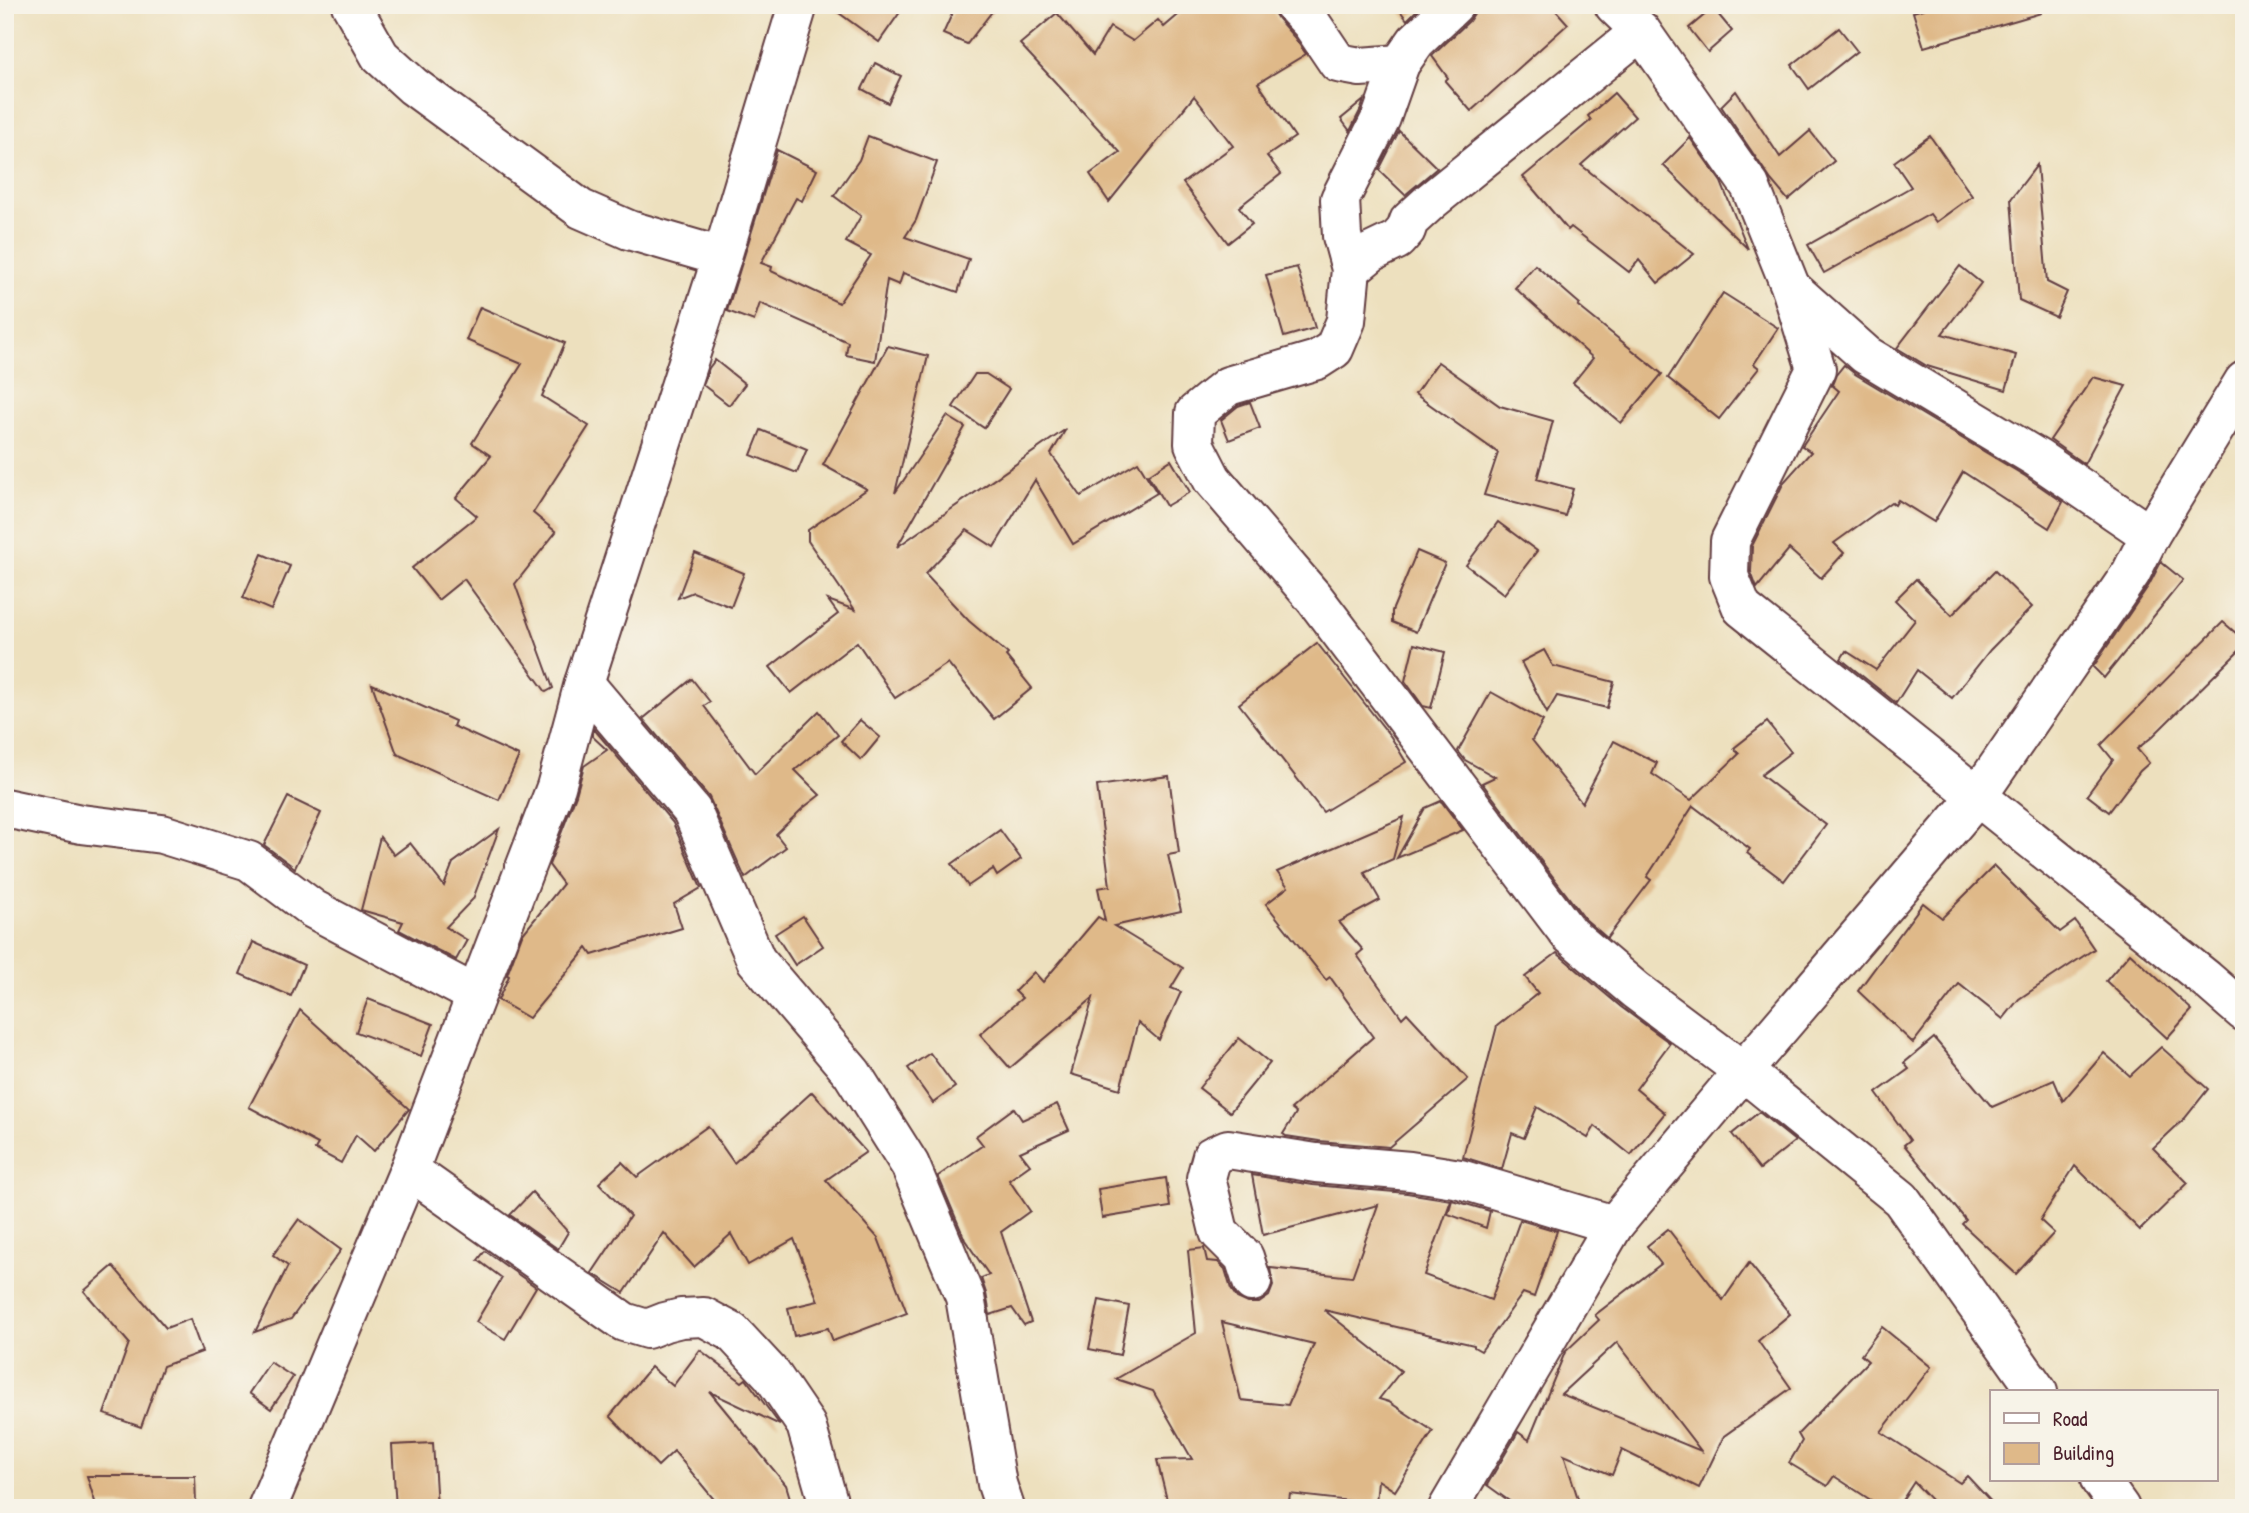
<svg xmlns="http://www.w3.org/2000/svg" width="2249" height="1513" font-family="'Patrick Hand',sans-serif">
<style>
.building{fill:#dfb989;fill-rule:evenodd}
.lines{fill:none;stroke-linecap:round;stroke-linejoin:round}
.street-casing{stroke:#623c41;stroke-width:42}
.street{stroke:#fff;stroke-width:38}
</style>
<rect width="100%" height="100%" fill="#f7f3e8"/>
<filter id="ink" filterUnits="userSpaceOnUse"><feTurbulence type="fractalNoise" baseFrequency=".0143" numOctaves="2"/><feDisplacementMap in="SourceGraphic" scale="14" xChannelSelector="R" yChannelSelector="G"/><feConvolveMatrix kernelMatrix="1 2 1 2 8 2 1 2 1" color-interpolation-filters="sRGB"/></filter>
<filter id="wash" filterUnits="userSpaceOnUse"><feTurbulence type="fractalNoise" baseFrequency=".00686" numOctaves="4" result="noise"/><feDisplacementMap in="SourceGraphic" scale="28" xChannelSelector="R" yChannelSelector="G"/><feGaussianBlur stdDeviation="1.57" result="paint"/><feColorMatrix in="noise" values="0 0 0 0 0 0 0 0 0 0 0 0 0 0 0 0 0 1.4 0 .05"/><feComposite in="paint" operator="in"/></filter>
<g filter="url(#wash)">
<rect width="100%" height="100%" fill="#ede0be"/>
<g id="blocks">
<g class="building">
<path d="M828,5H905L879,42Z"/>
<path d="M956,5H997L967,44L943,34Z"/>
<path d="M1190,5H1273V11L1278,19L1294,37L1306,54L1258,83L1295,137L1267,156L1281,174L1239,207L1252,224L1228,243L1183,183L1233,146L1194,96L1109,202L1090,174L1120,152L1020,44L1057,13L1093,55L1110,27L1133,41L1158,20L1164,27Z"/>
<path d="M1396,5H1422L1407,20Z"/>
<path d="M1475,5H1551L1568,24L1471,111L1445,81L1448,78L1432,56L1469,21L1475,12Z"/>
<path d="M1935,5H2040L2041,13L1924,47L1913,12Z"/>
<path d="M1713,8L1732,31L1708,52L1689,28Z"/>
<path d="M1839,28L1857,51L1809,89L1792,65Z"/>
<path d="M875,63L901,76L888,103L862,89Z"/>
<path d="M1736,91L1780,157L1810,131L1834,161L1788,200L1771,180L1721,106Z"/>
<path d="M1614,93L1635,117L1581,165L1694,254L1658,283L1639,260L1629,272L1571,227L1568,230L1523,177L1591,120L1588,116Z"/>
<path d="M1364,100L1361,109L1350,131L1341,119Z"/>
<path d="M1399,131L1437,168L1405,195L1379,170Z"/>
<path d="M868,136L937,162L916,220L905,237L969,259L958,292L903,273L899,285L887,280L875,361L846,355L848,342L760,303L754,321L727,311L777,150L817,170L802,201L796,198L761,263L772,267L771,271L839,303L871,255L846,242L861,216L834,196L859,160Z"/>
<path d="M1930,136L1972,196L1936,222L1930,214L1824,273L1808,245L1911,187L1894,162Z"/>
<path d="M1690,138L1721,182L1748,249L1663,165Z"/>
<path d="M2037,165L2047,282L2067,292L2056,317L2019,300L2011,199Z"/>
<path d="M1535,265L1580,304L1578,306L1662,374L1621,423L1573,383L1593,358L1515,288Z"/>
<path d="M1960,266L1981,283L1942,334L2016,355L2006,390L1927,366L1897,348Z"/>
<path d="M1297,267L1315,328L1284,337L1266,275Z"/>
<path d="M1723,293L1778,328L1754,364L1759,368L1719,419L1668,378Z"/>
<path d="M480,307L565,343L542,396L589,426L533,513L556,532L515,584L553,688L546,692L464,579L438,600L412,568L477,516L456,498L491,456L472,443L522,364L466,340Z"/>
<path d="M888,346L928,356L895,493L947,416L965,427L897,547L1066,429L1051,454L1081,496L1138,462L1157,493L1073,544L1035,480L994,547L967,530L925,574L969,621L1008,654L1006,656L1032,688L994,719L948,663L895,698L857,642L791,693L770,667L838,614L828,600L855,610L808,541V530L867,489L823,465Z"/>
<path d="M715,360L745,384L729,405L703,385L709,368Z"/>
<path d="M1438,362L1500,406L1553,421L1537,479L1573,489L1565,516L1484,495L1498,453L1415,394Z"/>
<path d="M1844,365L1855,374L2025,476L2063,502L2049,528L1963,472L1934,522L1898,500L1895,505L1891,502L1834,543L1844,553L1821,578L1789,549L1757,588L1751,572L1752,546L1784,482L1811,452L1802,446L1839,391L1832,385L1836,375Z"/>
<path d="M975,374H986L1009,389L984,428L953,407Z"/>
<path d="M2093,377L2126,386L2084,464L2050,440Z"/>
<path d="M1250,402L1260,428L1229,440L1221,420L1238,406Z"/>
<path d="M761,430L807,449L797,473L751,455Z"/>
<path d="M1171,460L1190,492L1166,506L1148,475Z"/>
<path d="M1498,522L1537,551L1504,594L1466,565Z"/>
<path d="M1417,551L1445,563L1416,632L1392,622V611Z"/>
<path d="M695,553L744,573L731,607L693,592L678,598Z"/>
<path d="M262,554L290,566L271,610L243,598Z"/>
<path d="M2161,562L2183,580L2104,678L2093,667L2149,585Z"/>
<path d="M1995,571L2032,607L1990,650L1952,698L1917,670L1896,703L1841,659L1846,651L1876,670L1915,620L1895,600L1916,579L1952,615Z"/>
<path d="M2223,622L2244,640V646L2152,737L2137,749L2149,763L2140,771L2109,812L2087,795L2113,760L2101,745Z"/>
<path d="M1317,643L1391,737L1406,762L1323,812L1239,704Z"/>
<path d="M1414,644L1445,652L1431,708L1423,706L1405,681Z"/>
<path d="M1544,650L1553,666L1614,682L1607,708L1557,696L1547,713L1521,662Z"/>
<path d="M692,679L710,702L704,706L755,774L819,711L838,735L795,770L820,795L803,808L776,834L786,847L745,878L709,797L643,719Z"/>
<path d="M372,684L455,721L453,726L519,756L499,800L397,754Z"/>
<path d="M1491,692L1543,721L1532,740L1582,803L1614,741L1657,763L1652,774L1691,800L1739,754L1734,748L1767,722L1791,752L1761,775L1826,825L1784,881L1747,853L1750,849L1693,806L1647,877L1651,880L1607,938L1585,919L1482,783L1495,777L1465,760L1458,751Z"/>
<path d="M860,720L880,737L861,760L841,741Z"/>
<path d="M594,729L673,823L701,888L674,904L682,928L592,955L587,948L529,1018L498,1000L509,976L507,975L522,935L563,884L549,865L576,795L584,766L607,750L592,736Z"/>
<path d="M1169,776L1179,853L1168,855L1181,911L1114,926L1183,968L1171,988L1181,992L1159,1040L1138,1022L1120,1089L1071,1074L1093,998L1010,1068L980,1034L1022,998L1015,991L1034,972L1043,982L1098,917L1105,921L1098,888L1110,886L1097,786Z"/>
<path d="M288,797L321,813L295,868L264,845Z"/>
<path d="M1441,801L1463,830L1397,858L1425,808Z"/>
<path d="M1404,817L1393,859L1364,872L1380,900L1339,922L1363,950L1357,955L1402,1018L1407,1013L1468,1079L1389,1147L1319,1141L1286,1136L1283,1134L1296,1113L1291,1109L1373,1037L1330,977L1326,980L1266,904L1288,887L1277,872Z"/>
<path d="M499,829L473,899L446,927L467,940L456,960L399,930L403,922L361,910L380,837L394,855L410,843L444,886L453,863Z"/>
<path d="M1000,830L1021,859L997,876L993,869L968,886L952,864Z"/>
<path d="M1994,866L2060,932L2075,921L2094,949L2019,999L2003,1019L1959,984L1913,1043L1858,991L1923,903L1942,918Z"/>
<path d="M803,916L823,946L795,965L775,934Z"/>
<path d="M253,942L304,965L291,996L240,974Z"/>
<path d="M1557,953L1621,1007L1670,1043L1636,1089L1665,1113L1631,1155L1595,1126L1588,1138L1537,1107L1524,1138L1512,1133L1502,1169L1463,1157L1497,1026L1538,993L1525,977Z"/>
<path d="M2130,953L2192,1010L2167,1038L2106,981Z"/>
<path d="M368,999L433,1024L421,1056L356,1032Z"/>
<path d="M300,1010L409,1109L374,1151L356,1135L341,1163L315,1149L318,1144L249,1107Z"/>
<path d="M1239,1038L1270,1063L1230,1112L1199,1088Z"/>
<path d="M1934,1038L1992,1107L2054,1080L2063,1101L2104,1053L2130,1076L2161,1047L2208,1089L2185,1118L2153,1148L2188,1183L2140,1230L2075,1166L2040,1220L2054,1233L2016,1274L1962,1224L1966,1220L1904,1145L1910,1140L1876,1093L1909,1069L1904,1063Z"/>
<path d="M930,1053L955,1087L933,1103L908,1068Z"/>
<path d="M812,1092L866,1152L826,1180L878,1238L907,1313L833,1341L828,1328L794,1336L788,1308L818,1301L794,1239L748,1265L731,1234L694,1267L664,1233L624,1293L592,1273L630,1216L599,1183L622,1162L637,1177L708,1126L734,1163Z"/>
<path d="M1057,1104L1069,1130L1020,1152L1030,1165L1009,1180L1030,1211L1001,1232L1031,1322L1024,1325L1012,1308L990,1315L986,1293L981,1278L989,1275L965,1240L938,1176L983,1145L976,1136L1014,1108L1022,1120Z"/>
<path d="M1759,1112L1795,1141L1760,1169L1732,1134Z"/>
<path d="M1252,1175L1313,1185L1407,1193L1451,1200L1424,1275L1491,1300L1520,1220L1557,1231L1534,1297L1523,1293L1481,1351L1474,1347V1345L1324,1310L1401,1371L1379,1399L1389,1402L1433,1431L1395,1491L1378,1480L1376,1504L1290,1494L1288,1508H1215L1197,1504L1169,1508L1157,1460L1192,1459L1153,1391L1116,1379L1196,1333L1188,1250L1204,1248L1207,1261L1218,1262L1225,1269L1231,1289L1237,1298L1248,1303H1259L1269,1296L1273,1286L1270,1268L1352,1277L1378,1205L1263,1235ZM1222,1322L1314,1344L1288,1405L1241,1400Z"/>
<path d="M1166,1178L1170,1207L1102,1218L1098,1189Z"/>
<path d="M532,1192L568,1232L558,1249L510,1215Z"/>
<path d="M1452,1200L1490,1211L1486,1228L1448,1214Z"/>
<path d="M299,1219L341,1250L291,1319L255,1332L288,1266L273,1255Z"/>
<path d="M1668,1229L1723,1300L1749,1263L1790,1314L1758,1341L1791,1388L1724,1436L1699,1488L1622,1450L1612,1475L1564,1455L1581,1508H1519L1487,1485L1518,1432L1529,1440L1565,1352L1599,1320L1595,1315L1661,1264L1647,1246ZM1617,1342L1701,1451L1561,1394Z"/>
<path d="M485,1251L536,1287L505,1339L476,1322L502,1278L478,1260Z"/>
<path d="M113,1266L166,1328L190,1319L202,1352L163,1366L141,1427L104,1414L129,1343L84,1291Z"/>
<path d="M1099,1300L1129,1306L1120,1355L1089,1349Z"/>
<path d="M1882,1327L1931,1367L1881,1432L1960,1483L1967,1476L1997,1508H1934L1937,1506L1914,1482L1897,1508H1883L1834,1476L1827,1486L1789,1463L1802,1441L1798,1434L1868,1361L1861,1355Z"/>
<path d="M700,1350L742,1382L746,1379L780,1425L710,1392L786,1485L793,1508H721L674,1451L658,1466L610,1416L651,1367L673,1386Z"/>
<path d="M270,1362L293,1377L271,1409L249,1393Z"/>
<path d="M433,1443L437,1508H396L392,1445Z"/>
<path d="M87,1476H195L196,1505H96Z"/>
</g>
</g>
</g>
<g filter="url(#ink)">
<use href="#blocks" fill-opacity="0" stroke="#623c41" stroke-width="2"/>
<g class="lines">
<defs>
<g id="street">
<path d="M351,5L380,56L413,86L581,209L629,230L722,257"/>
<path d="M1294,5L1311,23L1338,63L1360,67L1400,64"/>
<path d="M1454,5L1416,41L1400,64L1381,118L1340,199L1342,236L1351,269L1346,321L1334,349L1317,360L1228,386L1195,413L1194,444L1212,479L1315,599L1569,934L1635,990L1743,1071L1901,1199L2038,1392"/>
<path d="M1614,5L1641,31L1750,186L1791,288L1816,369L1730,541L1729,576L1742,608L2206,979L2244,1012"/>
<path d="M1351,269L1372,252L1397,240L1406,230L1409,221L1431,201L1641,31"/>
<path d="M1791,288L1866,355L2037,458L2150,535"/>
<path d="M584,683L692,811L756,960L852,1073L910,1165L965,1297L997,1484L1005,1508"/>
<path d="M5,808L81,824L162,834L249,861L313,909L476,995"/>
<path d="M409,1170L624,1322L647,1329L665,1322L681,1318L704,1317L732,1332L772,1375L806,1425L830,1508"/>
<path d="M1252,1282L1244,1257L1219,1232L1206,1178L1212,1156L1228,1149L1316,1163L1410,1171L1460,1179L1614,1225"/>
<path d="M2100,1480L2120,1508"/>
<path d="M267,1508L409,1170L556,787L584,683L722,257L798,5"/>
<path d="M1448,1508L1614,1225L1743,1071L1977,797L2131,573L2150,535L2244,381"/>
</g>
</defs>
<use href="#street" class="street-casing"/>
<use href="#street" class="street"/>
</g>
</g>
<rect width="2249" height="1513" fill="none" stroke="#f7f3e8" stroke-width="28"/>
<rect x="1990" y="1390" width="228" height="91" fill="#f7f3e8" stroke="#b29e9c" stroke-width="2"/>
<rect x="2004" y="1413" width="35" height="10" fill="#ffffff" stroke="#b29e9c" stroke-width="2"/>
<text x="2053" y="1426" font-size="21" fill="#4a1f2b">Road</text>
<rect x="2004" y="1443" width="35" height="21" fill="#dfb989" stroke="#b29e9c" stroke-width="2"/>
<text x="2053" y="1460" font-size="21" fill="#4a1f2b">Building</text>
</svg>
